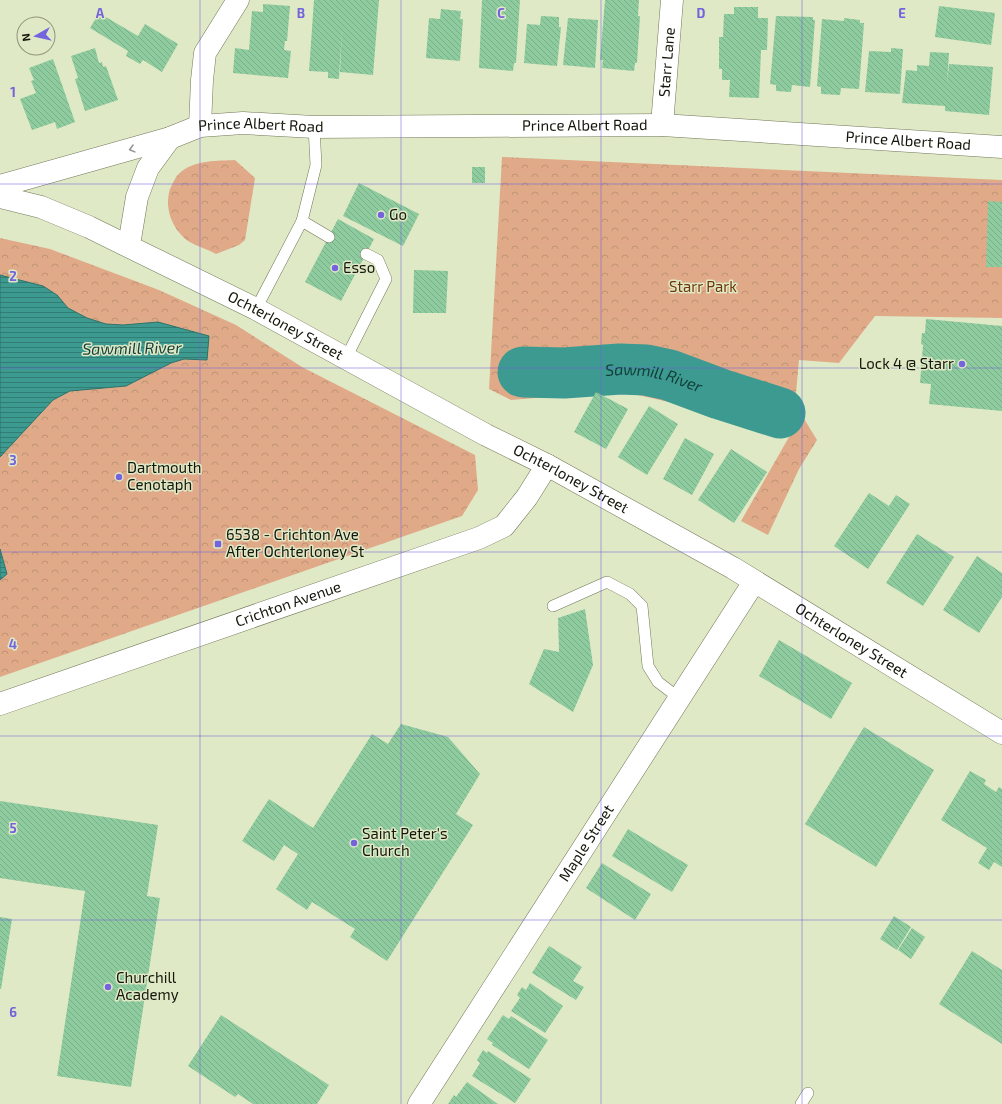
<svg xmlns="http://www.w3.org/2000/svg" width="1002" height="1104" font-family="'Exo 2',sans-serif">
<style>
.park{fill:url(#park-crowns)}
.water{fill:url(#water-rules);stroke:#307268}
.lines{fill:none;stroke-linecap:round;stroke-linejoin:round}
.river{stroke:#3c9a90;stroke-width:51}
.building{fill:url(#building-back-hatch)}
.service-casing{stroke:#707758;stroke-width:12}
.minor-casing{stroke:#707758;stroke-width:23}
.tertiary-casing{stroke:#707758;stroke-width:23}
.secondary-casing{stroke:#707758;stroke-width:23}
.service{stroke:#fff;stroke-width:11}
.minor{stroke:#fff;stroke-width:22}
.tertiary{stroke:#fff;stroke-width:22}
.secondary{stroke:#fff;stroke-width:22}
.oneway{stroke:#959691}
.grid{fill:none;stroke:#7363dd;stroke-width:1;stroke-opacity:0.55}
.poi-dot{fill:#7363dd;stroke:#e0e9c6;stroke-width:1.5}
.labels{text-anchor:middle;stroke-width:3;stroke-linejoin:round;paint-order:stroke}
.street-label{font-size:15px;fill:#13160a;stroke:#e0e9c6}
.poi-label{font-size:15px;fill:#13160a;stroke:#e0e9c6;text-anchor:start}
.park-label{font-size:15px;fill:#6f370a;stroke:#e0e9c6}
.water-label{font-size:16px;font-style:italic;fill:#123d39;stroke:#e0e9c6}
.grid-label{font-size:13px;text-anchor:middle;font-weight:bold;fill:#7363dd;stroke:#e0e9c6;stroke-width:3;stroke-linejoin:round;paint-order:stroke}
</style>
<defs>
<pattern id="park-crowns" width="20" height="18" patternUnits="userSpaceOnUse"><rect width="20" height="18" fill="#e0aa89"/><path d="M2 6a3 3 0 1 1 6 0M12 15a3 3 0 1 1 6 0" fill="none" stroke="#bf9275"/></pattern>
<pattern id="water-rules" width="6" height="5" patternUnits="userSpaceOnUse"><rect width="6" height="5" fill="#3c9a90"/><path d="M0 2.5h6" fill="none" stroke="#317d74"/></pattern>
<pattern id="building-back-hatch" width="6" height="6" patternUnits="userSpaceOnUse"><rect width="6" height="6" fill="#8ecb9e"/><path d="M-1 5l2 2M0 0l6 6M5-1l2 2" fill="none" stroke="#7aae87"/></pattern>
</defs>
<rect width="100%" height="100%" fill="#e0e9c6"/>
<g class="park">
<path d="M502,157L1002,180V318L875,316L839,363L799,360L795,404L817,440L799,469L768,535L741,521L793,430L620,391L511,400L489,389Z"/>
<path d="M235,160L255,178L245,240L239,245L216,254C207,249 196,246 188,241C172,229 164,208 170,189C173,183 176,175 182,171C197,160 217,161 235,160Z"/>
<path d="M0,238L50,249L159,290L236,325L302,367L475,455L478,490L462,516L0,677Z"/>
</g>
<g class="water">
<path d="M0,275L43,286L57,295L68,308L87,318L106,324L123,325L158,322L209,336L207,360L184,359L171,363L126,386L70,391L53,400L0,457Z"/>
<path d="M0,549L7,574L0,580Z"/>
</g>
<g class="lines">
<path class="river" id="s1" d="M523,372L564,373L620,369L646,370L669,375L720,394L780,413"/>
</g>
<g class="building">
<path d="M314,0H379L373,75L340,72L342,29L339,79L328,78V72L309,71Z"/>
<path d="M482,0H520L516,63H514L513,71L479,68Z"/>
<path d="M605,0H639L638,16H640L637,63H635L634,71L602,68L603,60H600Z"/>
<path d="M263,4L290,6L287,41H285L284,50L291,51L288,78L233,73L235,48L249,50L252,11L263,12Z"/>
<path d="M939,6L995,13L991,45L935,37Z"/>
<path d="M734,7H758V18H768L767,50H761L759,98L729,97L730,80H722V69H719V37H723L724,14H734Z"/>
<path d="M441,9L461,11L460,19H463L460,61L426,58L429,18L440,19Z"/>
<path d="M99,13L138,36L145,24L178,44L162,72L143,60L140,64L126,56L128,51L90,28Z"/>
<path d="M541,16L559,17V27H561L557,66L524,63L527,24L540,25Z"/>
<path d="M776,16L813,17V20H815L810,87L792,85L791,92L776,91V85L770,84Z"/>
<path d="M568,18L598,20L595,68L563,65Z"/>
<path d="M844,18L860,20V23H864L859,89L841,88L840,95L821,94V87L817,86L822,19L844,21Z"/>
<path d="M95,48L99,63L102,62L103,67L106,66L118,100L85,111L75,79L78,78L71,56Z"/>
<path d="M891,48L903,49L900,94L865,92L869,51L891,52Z"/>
<path d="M930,52L949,53L947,84L949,64L993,67L989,115L945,111V106L902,103L906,70L917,71V65L929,66Z"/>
<path d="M53,59L75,122L57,129L55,122L32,130L20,99L36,93L31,81L34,80L29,68Z"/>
<rect x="472" y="167" width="13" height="16"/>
<path d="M359,183L419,214L403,246L343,216Z"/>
<path d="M988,201L1002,202V267H986Z"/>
<path d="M338,219L374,239L341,301L305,282Z"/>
<path d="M414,270L448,271L446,313H413Z"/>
<path d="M926,319L1002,326V411L929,404L931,384L920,383L923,345L921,344L922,333H925Z"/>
<path d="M596,392L628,409L606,449L574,432Z"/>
<path d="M649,406L678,424L647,475L618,457Z"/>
<path d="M685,438L714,454L692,495L663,479Z"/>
<path d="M731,449L767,472L734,523L698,500Z"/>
<path d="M869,493L889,506L896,495L910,504L868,569L834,546Z"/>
<path d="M917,534L954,557L923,606L886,583Z"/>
<path d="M977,556L1002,573V597L979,633L943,610Z"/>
<path d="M585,609L593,665L573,712L529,684L544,649L559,652L558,618Z"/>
<path d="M779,640L852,683L831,719L759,676Z"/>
<path d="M401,724L448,737L480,774L456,814L473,825L387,961L350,937L355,929L312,902L307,910L276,889L298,854L284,845L274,861L242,841L269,799L313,828L372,734L388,744Z"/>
<path d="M864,727L934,770L876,867L805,824Z"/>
<path d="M970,771L986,780L984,784L996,792L999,787L1002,789V867L994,862L989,870L978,863L987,848L941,820Z"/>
<path d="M0,801L158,825L147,896L160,898L131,1087L57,1076L85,891L0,878Z"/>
<path d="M628,829L688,865L672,892L612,856Z"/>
<path d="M602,863L651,894L635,920L586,888Z"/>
<path d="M894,916L911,927L897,950L880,939Z"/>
<path d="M0,917L12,919L1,989H0Z"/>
<path d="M912,928L925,937L911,959L898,950Z"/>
<path d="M549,946L582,967L573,981L584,987L576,1000L532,973Z"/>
<path d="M972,951L1002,970V1044L939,1004Z"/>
<path d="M530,983L563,1006L545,1033L511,1011L520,998L517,995L522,987L526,990Z"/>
<path d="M221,1015L329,1085L317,1104H253L238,1094L235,1097L188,1066Z"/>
<path d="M503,1015L509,1019L511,1016L548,1040L529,1069L492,1045L493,1043L487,1039Z"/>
<path d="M483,1050L487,1053L488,1051L531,1079L515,1103L472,1076L480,1063L477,1060Z"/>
<path d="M467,1082L498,1104H448L454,1095L456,1097Z"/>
</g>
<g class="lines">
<defs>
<g id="service">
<path d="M302,221L329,237"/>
<path d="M256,309L302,221L316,165L314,127"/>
<path d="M346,358L386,279L378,260L366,254"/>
<path d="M553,606L607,582L630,594L642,606L648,666L658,682L679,698"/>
<path d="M801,1104L808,1093"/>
</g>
<g id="minor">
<path id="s2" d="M662,125L672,0"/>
<path d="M200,126L202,80L205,53L238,0"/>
</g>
<g id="tertiary">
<path id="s3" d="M0,704L479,538L504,526L527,497L547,465"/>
</g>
<g id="secondary">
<path id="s4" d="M0,186L170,138L200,126L243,123L314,127L662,125L1002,147"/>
<path id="s5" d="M0,197L41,207L89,227L256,309L486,435L547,465L733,568L1002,733"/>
<path d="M129,245L137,197L148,168L170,138"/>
<path id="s6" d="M419,1104L754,582"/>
</g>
</defs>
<use href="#service" class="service-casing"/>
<use href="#minor" class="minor-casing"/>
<use href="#tertiary" class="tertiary-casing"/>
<use href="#secondary" class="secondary-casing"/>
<use href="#service" class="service"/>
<use href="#minor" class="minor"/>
<use href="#tertiary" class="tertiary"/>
<use href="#secondary" class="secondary"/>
</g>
<defs><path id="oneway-chevron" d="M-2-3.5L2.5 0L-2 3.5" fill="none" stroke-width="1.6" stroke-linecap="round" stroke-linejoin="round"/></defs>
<use class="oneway" href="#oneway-chevron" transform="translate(132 149) rotate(165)"/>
<path class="grid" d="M200,0V1104M401,0V1104M601,0V1104M802,0V1104M0,184H1002M0,368H1002M0,552H1002M0,736H1002M0,920H1002"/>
<g class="poi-dot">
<circle cx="381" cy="215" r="4"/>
<circle cx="335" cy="268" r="4"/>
<circle cx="962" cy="364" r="4"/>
<circle cx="119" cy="477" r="4"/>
<rect x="214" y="540" width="8" height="8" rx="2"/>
<circle cx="354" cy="843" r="4"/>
<circle cx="108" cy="987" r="4"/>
</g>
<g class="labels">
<g class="street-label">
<text dy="5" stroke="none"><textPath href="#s2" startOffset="63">Starr Lane</textPath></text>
<text dy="5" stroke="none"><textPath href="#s4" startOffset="594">Prince Albert Road</textPath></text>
<text dy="5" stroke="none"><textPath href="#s4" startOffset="270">Prince Albert Road</textPath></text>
<text dy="5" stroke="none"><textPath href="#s4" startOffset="918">Prince Albert Road</textPath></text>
<text dy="5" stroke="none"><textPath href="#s5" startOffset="314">Ochterloney Street</textPath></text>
<text dy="5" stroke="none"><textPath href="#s5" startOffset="638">Ochterloney Street</textPath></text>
<text dy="5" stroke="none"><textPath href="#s3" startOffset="305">Crichton Avenue</textPath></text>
<text dy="5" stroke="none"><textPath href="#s5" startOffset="962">Ochterloney Street</textPath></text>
<text dy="5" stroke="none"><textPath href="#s6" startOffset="310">Maple Street</textPath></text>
</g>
<g class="poi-label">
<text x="389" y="220">Go</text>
<text x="343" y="273">Esso</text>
<text x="954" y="369" text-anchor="end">Lock 4 @ Starr</text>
<text x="127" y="473">Dartmouth<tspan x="127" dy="17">Cenotaph</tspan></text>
<text x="226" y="540">6538 - Crichton Ave<tspan x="226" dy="17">After Ochterloney St</tspan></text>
<text x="362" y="839">Saint Peter's<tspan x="362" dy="17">Church</tspan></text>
<text x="116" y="983">Churchill<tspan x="116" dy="17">Academy</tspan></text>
</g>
<g class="park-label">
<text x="703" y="292">Starr Park</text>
</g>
<g class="water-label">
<text transform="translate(132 348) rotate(-1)" y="6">Sawmill River</text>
<text dy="6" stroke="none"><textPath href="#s1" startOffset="132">Sawmill River</textPath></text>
</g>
</g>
<g class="grid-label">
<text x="100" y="18">A</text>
<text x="301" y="18">B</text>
<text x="501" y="18">C</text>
<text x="701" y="18">D</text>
<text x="902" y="18">E</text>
<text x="13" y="97">1</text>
<text x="13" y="281">2</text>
<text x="13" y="465">3</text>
<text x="13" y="649">4</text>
<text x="13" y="833">5</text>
<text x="13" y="1017">6</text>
</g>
<g transform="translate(36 36) rotate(262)"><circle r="19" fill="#e0e9c6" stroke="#8e957b"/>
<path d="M0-3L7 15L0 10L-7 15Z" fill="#7363dd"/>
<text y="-6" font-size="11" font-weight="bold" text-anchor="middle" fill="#13160a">N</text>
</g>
</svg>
